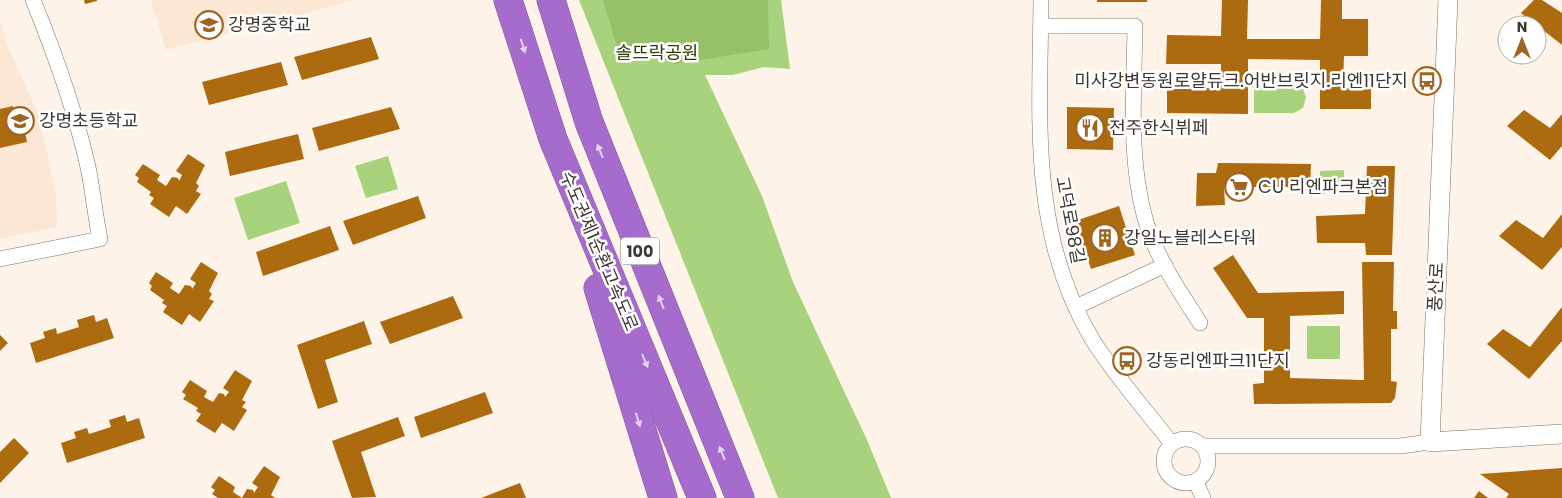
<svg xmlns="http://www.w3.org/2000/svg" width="1562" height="498" font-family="Poppins,'Noto Sans KR',sans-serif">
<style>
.built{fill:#fbe7d4}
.green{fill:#a9d27c}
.forest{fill:#97c168}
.building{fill:#ac6b0f}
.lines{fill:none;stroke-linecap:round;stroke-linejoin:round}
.minor-casing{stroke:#7f7266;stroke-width:16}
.tertiary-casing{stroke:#7f7266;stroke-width:20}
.motorway-casing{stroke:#815997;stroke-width:29}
.minor{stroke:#fff;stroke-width:15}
.tertiary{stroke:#fff;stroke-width:19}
.motorway{stroke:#a56ccd;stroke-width:28}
.oneway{fill:#e4d3f0}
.labels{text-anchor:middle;stroke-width:5;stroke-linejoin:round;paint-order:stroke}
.shield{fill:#fff;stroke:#777370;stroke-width:1}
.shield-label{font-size:16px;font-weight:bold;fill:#3d3732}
.poi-label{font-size:18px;fill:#3d3732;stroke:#fff;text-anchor:start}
.park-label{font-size:18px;fill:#284100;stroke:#fff}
.street-label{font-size:18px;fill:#3d3732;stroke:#fff}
</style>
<rect width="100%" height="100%" fill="#fef3e8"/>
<g class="built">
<path d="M151,0H354L166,50Z"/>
<path d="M0,19L9,50L37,111L56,191L57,227L0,239Z"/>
</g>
<g class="green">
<path d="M579,0H781L790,69L764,67L733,75H705L762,196L793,282L867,440L891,498H778Z"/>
<path d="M1254,86L1302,87L1306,97L1303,108L1294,113H1254Z"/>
<path d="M388,156L398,189L366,198L355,166Z"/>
<path d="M1344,170V182L1319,197L1320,171Z"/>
<path d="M286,181L300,223L248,240L234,198Z"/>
<rect x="1307" y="326" width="33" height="33"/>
</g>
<path class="forest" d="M603,0H768L769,49L676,64L617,47Z"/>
<g class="building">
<path d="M84,0H97V1L85,4Z"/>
<rect x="1097" y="0" width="50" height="2"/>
<path d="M1222,0H1248L1247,39H1320L1321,0H1342V19H1368V56H1344L1343,88L1371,89V109H1320V60L1248,59V114L1167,113V88H1221V64H1166L1167,35L1221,36Z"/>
<path d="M1534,0H1542L1562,13V45L1521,13Z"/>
<path d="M371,37L379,59L302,80L294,57Z"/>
<path d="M281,62L288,85L209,105L202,82Z"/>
<path d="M13,106L15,117L22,116L27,142L0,148V109Z"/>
<path d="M391,107L400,129L319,151L312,128Z"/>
<path d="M1067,107L1114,108L1113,150L1067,149Z"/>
<path d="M1524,110L1550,128L1562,114V146L1550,160L1507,126Z"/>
<path d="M298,134L304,159L230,176L225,152Z"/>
<path d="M188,154L205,165L196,183L199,186L196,191L201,194L187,214L176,206L169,217L150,204L154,198L149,195L151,192L137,182L139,178L135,175L143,164L160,175L157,180L166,186L172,177L178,178L179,181L182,175L176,171Z"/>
<path d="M1218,163L1311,164L1310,187H1224L1225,205L1196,206L1197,173H1216Z"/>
<path d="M1367,166H1395L1392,255H1366L1365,243H1317L1316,216L1365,214Z"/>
<path d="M418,196L426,218L353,245L343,221Z"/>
<path d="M1119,206L1135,255L1091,269L1075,221Z"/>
<path d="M1562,214V247L1542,270L1499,236L1516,220L1543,238Z"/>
<path d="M330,226L339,250L263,276L256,252Z"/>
<path d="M1233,255L1258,293L1344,291V314L1290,316V378L1364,380L1362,262H1394L1393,311H1397V329H1391V381L1397,382L1395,398L1391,403L1254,404L1253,384L1264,383V318H1247L1213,268Z"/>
<path d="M201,262L218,273L209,291L212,294L209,299L214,301L200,322L189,314L182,325L163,312L167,306L162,303L164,300L150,290L152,286L149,283L156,272L173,283L170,288L179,294L185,285L191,286L192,289L196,283L190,279Z"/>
<path d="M453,296L463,318L390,344L380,322Z"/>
<path d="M1562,307V341L1529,379L1487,344L1503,329L1530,347Z"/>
<path d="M94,315L96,322L107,318L114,338L36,363L30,343L45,338L43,332L56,328L57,334L79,327L77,320Z"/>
<path d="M364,321L372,344L325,360L338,402L318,409L297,345Z"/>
<path d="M0,335L8,343L0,351Z"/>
<path d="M235,370L252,381L242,400L246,402L242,407L247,410L234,431L222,423L215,433L196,421L201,414L196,411L198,408L183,399L186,395L182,392L190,380L207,391L204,397L213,402L219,393L224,394L225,397L229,392L223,388Z"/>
<path d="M485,392L493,413L421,438L414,417Z"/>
<path d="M125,415L127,422L139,418L145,438L67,463L61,443L76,438L74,432L87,428L89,434L111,427L109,420Z"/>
<path d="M398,417L405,436L361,452L376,497L352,498L332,441Z"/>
<path d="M14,438L29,453L0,483V452Z"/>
<path d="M264,466L280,477L271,495L275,498H218L212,494L215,490L211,487L219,476L235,487L233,492L242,498L247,489L253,490L254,493L258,487L252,483Z"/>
<path d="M1562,468V498H1506L1509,494L1480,474Z"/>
<path d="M520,483L526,498H481Z"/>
<path d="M1479,491L1488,498H1474Z"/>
</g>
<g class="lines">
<defs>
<g id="minor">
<path d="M1041,0C1040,118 1029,233 1092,339C1115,376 1145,409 1172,444"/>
<path d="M1041,26H1135C1134,94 1127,169 1150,234C1162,266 1182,295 1200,323"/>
<path d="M0,259L100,239C95,215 93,191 88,167C75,110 55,54 33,0"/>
<path d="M1076,307L1165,265"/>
<circle cx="1186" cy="461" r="22"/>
<path d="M1203,446H1400L1430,442"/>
<path d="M1196,482L1203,498"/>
</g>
<path id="tertiary" d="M1448,0L1430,442L1562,434"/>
<g id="motorway">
<path d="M508,0L553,139L702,498"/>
<path d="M551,0L589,122L740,498"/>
<path d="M598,288L663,498"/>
</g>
</defs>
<use href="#minor" class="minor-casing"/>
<use href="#tertiary" class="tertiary-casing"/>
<use href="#motorway" class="motorway-casing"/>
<use href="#minor" class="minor"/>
<use href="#tertiary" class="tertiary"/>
<use href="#motorway" class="motorway"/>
</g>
<defs><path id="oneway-solid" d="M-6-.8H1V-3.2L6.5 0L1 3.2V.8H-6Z" transform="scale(1.25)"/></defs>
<g class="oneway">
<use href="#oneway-solid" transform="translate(523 46) rotate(72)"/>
<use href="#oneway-solid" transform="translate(600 151) rotate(-112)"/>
<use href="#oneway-solid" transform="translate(661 302) rotate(-112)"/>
<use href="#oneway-solid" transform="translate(645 361) rotate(67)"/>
<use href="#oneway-solid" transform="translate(638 420) rotate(73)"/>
<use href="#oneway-solid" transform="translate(722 453) rotate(-112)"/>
</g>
<defs>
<symbol id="school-ring" viewBox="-11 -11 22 22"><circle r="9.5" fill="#fff" stroke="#9e6523" stroke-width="1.5"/><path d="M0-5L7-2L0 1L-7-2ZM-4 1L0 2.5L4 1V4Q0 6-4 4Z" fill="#9e6523"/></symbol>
<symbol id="bus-ring" viewBox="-11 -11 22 22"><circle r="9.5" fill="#fff" stroke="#9e6523" stroke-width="1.5"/><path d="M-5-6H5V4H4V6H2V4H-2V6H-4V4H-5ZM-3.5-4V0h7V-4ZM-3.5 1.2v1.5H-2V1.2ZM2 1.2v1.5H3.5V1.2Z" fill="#9e6523"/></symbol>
<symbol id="restaurant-ring" viewBox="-11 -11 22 22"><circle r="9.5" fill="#fff" stroke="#9e6523" stroke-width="1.5"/><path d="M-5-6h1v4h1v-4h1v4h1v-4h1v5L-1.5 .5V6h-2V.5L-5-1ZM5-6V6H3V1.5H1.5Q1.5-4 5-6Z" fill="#9e6523"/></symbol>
<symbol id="supermarket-ring" viewBox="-11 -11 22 22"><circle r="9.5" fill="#fff" stroke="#9e6523" stroke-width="1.5"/><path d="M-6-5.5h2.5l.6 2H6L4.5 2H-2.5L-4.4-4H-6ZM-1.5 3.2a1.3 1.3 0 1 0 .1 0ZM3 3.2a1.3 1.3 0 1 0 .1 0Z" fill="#9e6523"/></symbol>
<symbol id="building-ring" viewBox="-11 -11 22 22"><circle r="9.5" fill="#fff" stroke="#9e6523" stroke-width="1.5"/><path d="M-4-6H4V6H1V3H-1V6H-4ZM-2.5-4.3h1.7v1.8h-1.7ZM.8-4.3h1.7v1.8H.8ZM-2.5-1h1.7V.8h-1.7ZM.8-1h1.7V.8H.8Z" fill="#9e6523"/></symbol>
</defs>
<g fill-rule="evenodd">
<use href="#school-ring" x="193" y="9" width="32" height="32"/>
<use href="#bus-ring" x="1411" y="65" width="32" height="32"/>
<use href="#school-ring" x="4" y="105" width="32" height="32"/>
<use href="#restaurant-ring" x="1074" y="112" width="32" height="32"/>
<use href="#supermarket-ring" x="1223" y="171" width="32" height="32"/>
<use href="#building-ring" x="1089" y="222" width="32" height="32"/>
<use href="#bus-ring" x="1111" y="345" width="32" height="32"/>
</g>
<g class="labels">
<rect class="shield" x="621" y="237.5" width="38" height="27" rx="4"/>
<g class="shield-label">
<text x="640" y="257">100</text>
</g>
<g class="poi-label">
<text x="228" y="31">강명중학교</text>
<text x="1408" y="87" text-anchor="end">미사강변동원로얄듀크.어반브릿지.리엔11단지</text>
<text x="39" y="127">강명초등학교</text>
<text x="1109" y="134">전주한식뷔페</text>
<text x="1258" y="193">CU 리엔파크본점</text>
<text x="1124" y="244">강일노블레스타워</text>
<text x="1146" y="367">강동리엔파크11단지</text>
</g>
<g class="park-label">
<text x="657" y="59">솔뜨락공원</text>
</g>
<g class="street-label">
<text transform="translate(1070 220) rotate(79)" y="6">고덕로98길</text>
<text transform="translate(599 251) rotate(67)" y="6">수도권제1순환고속도로</text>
<text transform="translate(1436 287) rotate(-87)" y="6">풍산로</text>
</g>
</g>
<g transform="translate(1522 40)"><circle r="24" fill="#ffffff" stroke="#b1afad"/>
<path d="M0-4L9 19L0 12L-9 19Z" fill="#9e6523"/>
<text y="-8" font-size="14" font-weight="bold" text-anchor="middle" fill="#3d3732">N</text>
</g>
</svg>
